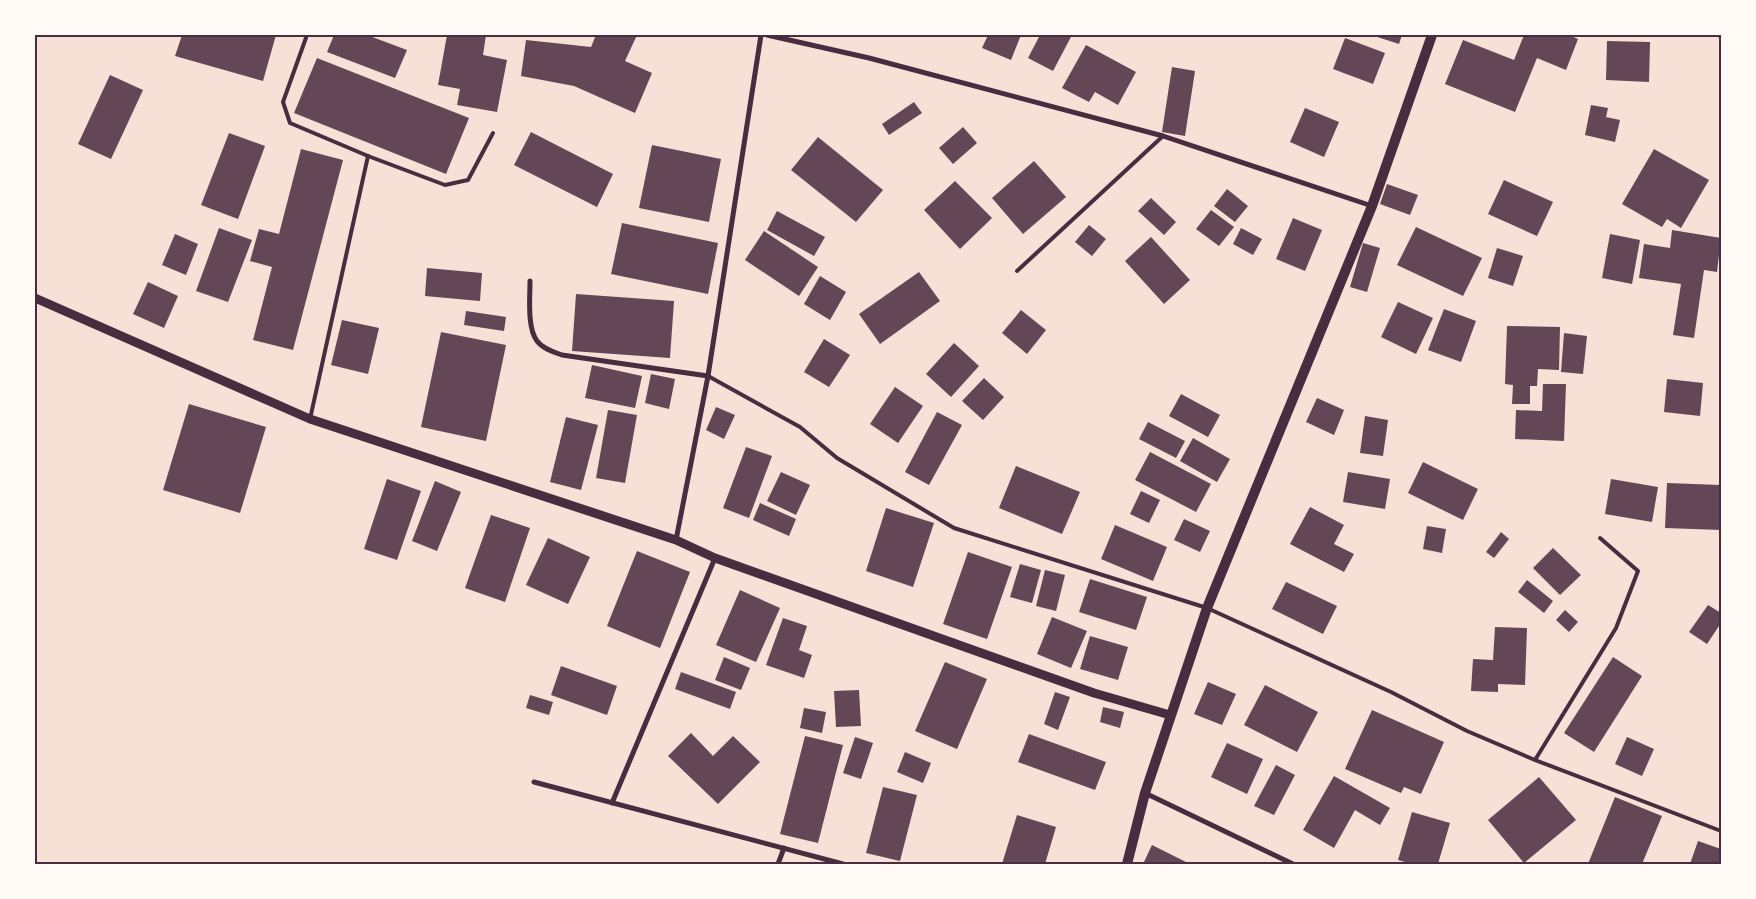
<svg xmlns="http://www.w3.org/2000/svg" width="1756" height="899" font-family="'Archivo Narrow',sans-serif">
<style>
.building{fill:#644757}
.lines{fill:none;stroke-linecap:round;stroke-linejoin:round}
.service{stroke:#4a2c40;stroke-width:4}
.minor{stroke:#4a2c40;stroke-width:5}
.tertiary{stroke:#4a2c40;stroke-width:9}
.secondary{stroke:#4a2c40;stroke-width:10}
.neatline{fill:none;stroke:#4a2c40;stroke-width:2}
</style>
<rect width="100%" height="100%" fill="#f7e1d7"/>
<g class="building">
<path d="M182,35H276L263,81L175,56Z"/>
<path d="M334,35H367L407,50L395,78L327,52Z"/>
<path d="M447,35H486L483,55L507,60L497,112L457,105L460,89L438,85Z"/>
<path d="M596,35H637L625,61L652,73L635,113L574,86L521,76L526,40L591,47Z"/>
<path d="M988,35H1021L1011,60L982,48Z"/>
<path d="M1040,35H1072L1053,71L1028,58Z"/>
<path d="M1371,35H1402L1399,44Z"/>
<path d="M1524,35H1569L1578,39L1566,70L1537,58L1515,112L1445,84L1463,40L1514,60Z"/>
<path d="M1345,38L1385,53L1373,84L1333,69Z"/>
<path d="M1607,41L1650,42L1649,82L1606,80Z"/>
<path d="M1086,45L1136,72L1118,105L1095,92L1089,102L1062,88Z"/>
<path d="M317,58L469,118L446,174L294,113Z"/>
<path d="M1172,67L1195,71L1185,136L1162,132Z"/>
<path d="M110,75L143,90L111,159L78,144Z"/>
<path d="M914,102L922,113L889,135L882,124Z"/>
<path d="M1591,105L1608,108L1606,117L1620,120L1615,142L1585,135Z"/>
<path d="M1305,108L1339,122L1324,157L1290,142Z"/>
<path d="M963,127L977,143L953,164L939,148Z"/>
<path d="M531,132L613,174L597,207L514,165Z"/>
<path d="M229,133L265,146L238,219L201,205Z"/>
<path d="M818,137L883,190L856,222L791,170Z"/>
<path d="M652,145L721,159L709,222L639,208Z"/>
<path d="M301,149L343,160L293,350L253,340L272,267L250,261L259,229L279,234Z"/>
<path d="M1654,149L1709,180L1681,228L1667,219L1662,227L1622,204Z"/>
<path d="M1034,161L1066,197L1023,234L992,198Z"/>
<path d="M1504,180L1553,202L1537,236L1488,214Z"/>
<path d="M955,181L992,218L960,249L924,210Z"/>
<path d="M1387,184L1418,195L1410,215L1380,204Z"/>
<path d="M1227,189L1248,206L1235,222L1214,206Z"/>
<path d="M1151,198L1176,222L1164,235L1138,211Z"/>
<path d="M1211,210L1234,227L1219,246L1196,229Z"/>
<path d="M777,211L825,237L814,256L767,230Z"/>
<path d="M1293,218L1322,230L1305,271L1276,259Z"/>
<path d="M622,223L718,243L708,294L611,274Z"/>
<path d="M1089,225L1106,239L1092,256L1075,242Z"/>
<path d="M1416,227L1482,258L1463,296L1397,265Z"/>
<path d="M219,228L252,240L228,302L196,291Z"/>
<path d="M1241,228L1262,239L1253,255L1233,244Z"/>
<path d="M1672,230L1721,238L1717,272L1704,270L1694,338L1673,335L1681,284L1639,278L1644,244L1670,248Z"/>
<path d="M764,231L818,267L799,296L745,260Z"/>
<path d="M175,234L198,244L186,275L162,265Z"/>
<path d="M1610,234L1640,240L1632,284L1602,278Z"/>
<path d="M1151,237L1190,280L1164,304L1125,261Z"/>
<path d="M1363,243L1380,248L1367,292L1350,287Z"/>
<path d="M1497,248L1523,256L1513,286L1488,278Z"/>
<path d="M427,268L482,273L480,301L425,296Z"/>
<path d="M919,272L940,301L880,344L859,314Z"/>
<path d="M820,276L846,292L830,320L804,304Z"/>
<path d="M148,282L178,296L164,328L133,314Z"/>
<path d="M576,294L674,301L670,358L572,351Z"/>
<path d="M1398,302L1433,318L1416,354L1381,337Z"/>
<path d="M1444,309L1476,321L1461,362L1428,350Z"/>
<path d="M1021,310L1046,330L1027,354L1002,333Z"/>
<path d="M466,311L506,317L504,331L464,325Z"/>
<path d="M342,320L379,328L368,374L331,365Z"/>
<path d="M1507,326L1560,327L1559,370L1538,369L1537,386H1530V404H1512L1513,385L1505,384Z"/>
<path d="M441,332L506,345L486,441L421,427Z"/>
<path d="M1564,333L1587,336L1583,374L1561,372Z"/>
<path d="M824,339L850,355L829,387L804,372Z"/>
<path d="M954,343L979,366L951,397L926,374Z"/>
<path d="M592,365L642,376L635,408L585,398Z"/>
<path d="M651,374L675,379L669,409L645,403Z"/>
<path d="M984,378L1004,397L983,420L962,401Z"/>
<path d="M1667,379L1703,383L1700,416L1664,412Z"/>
<path d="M1543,384H1566L1564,441L1515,439L1516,410L1542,411Z"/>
<path d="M895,387L923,406L898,443L870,424Z"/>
<path d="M1181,394L1220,415L1208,437L1169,416Z"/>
<path d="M1317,398L1344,410L1334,435L1306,422Z"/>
<path d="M189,404L266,427L240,513L163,490Z"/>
<path d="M716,407L735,415L724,439L706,430Z"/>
<path d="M608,410L637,415L625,483L596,478Z"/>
<path d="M937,412L962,425L929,485L905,472Z"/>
<path d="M1365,416L1388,420L1383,456L1360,453Z"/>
<path d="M566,417L598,425L581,490L550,482Z"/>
<path d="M1148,422L1185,441L1176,458L1139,439Z"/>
<path d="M1193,438L1230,459L1217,482L1180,461Z"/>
<path d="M746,447L772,456L749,518L723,508Z"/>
<path d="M1150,452L1211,484L1196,512L1135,480Z"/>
<path d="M1423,462L1478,489L1463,520L1408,493Z"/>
<path d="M1016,466L1080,492L1062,534L999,508Z"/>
<path d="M781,472L810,485L796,515L767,501Z"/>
<path d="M1348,472L1390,479L1385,509L1343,502Z"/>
<path d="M387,479L421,491L397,560L364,549Z"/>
<path d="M1611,479L1658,487L1652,522L1605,514Z"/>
<path d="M435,481L461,492L437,551L412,541Z"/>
<path d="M1667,483L1721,485V530L1665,528Z"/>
<path d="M1141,491L1160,500L1149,523L1130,514Z"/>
<path d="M760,503L796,519L789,536L753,520Z"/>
<path d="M1310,507L1344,525L1334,544L1354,554L1344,572L1290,544Z"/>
<path d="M886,508L934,523L913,587L866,571Z"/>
<path d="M491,515L530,528L505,602L465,588Z"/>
<path d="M1184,519L1210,531L1200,552L1174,540Z"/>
<path d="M1115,525L1167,547L1153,581L1101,559Z"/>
<path d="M1427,526L1446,529L1442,553L1423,549Z"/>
<path d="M1501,532L1509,539L1494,558L1486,552Z"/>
<path d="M548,538L590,557L568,604L526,585Z"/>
<path d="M1553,548L1581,575L1560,595L1533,568Z"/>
<path d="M637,551L690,572L660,648L607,626Z"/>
<path d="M968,552L1012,567L987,639L943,624Z"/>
<path d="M1020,564L1041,570L1032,603L1010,597Z"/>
<path d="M1045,570L1065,575L1056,611L1036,606Z"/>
<path d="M1090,579L1147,597L1136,630L1079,612Z"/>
<path d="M1527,580L1553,601L1544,613L1518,592Z"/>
<path d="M1286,582L1337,606L1323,634L1272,609Z"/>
<path d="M740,590L780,608L756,662L716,645Z"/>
<path d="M1708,605L1721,613V623L1707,644L1689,632Z"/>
<path d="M1565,610L1578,622L1569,632L1556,620Z"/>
<path d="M1052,617L1087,631L1071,668L1037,654Z"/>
<path d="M783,618L807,626L799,650L812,655L804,678L766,665Z"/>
<path d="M1495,627L1527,628L1525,685L1498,684V692L1471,691L1473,659L1493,660Z"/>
<path d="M1090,636L1128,647L1118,680L1080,669Z"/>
<path d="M724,657L750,668L741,690L715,680Z"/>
<path d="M1613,657L1642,676L1594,752L1564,733Z"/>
<path d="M945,662L987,679L957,749L915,731Z"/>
<path d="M561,666L617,686L607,715L551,695Z"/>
<path d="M681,672L736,692L730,709L675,689Z"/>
<path d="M1208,682L1236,694L1222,725L1194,714Z"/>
<path d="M1265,685L1318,712L1297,752L1244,725Z"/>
<path d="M859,690L861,726L836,727L834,691Z"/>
<path d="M1055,692L1070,697L1058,730L1044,724Z"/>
<path d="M530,695L553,702L549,715L526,708Z"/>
<path d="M1103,707L1124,712L1120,728L1100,722Z"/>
<path d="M804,708L826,712L822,733L800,728Z"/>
<path d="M1372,710L1444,742L1421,794L1404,787L1401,793L1345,769Z"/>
<path d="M691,733L713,756L733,736L760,762L718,804L668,756Z"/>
<path d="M1029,734L1106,762L1095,790L1018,762Z"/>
<path d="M805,736L843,745L818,843L780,834Z"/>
<path d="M855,737L873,743L861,779L843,773Z"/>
<path d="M1627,737L1654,749L1642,776L1615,764Z"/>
<path d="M1227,743L1263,759L1247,794L1211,777Z"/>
<path d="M905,752L931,763L923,783L897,772Z"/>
<path d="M1276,765L1295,775L1274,815L1254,806Z"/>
<path d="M1334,776L1390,808L1380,825L1355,810L1334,848L1303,830Z"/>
<path d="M1539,777L1576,820L1524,863L1488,820Z"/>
<path d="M883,787L917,795L900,861L866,853Z"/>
<path d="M1615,797L1662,816L1642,864H1588Z"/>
<path d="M1412,812L1450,823L1438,864H1412L1398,860Z"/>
<path d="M1017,815L1056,827L1045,864H1002Z"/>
<path d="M1698,841L1721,849V864H1690Z"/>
<path d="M1152,845L1190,864H1143Z"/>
</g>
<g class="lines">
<g class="service">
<path d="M307,35L283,102L290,123L368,156L445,185L468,180L493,133"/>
<path d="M1718,35L1721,36"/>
<path d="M1017,271L1163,136"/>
<path d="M708,376L800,427L837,458L954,528L1207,608L1391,692L1467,731L1535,760L1721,831"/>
<path d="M310,419L368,156"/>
<path d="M1535,760L1616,628L1638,571L1600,538"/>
</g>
<g class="minor">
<path d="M767,35L869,58L1163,136L1372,206"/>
<path d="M530,281C530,298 527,328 537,341C543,349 554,352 562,355L708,376"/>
<path d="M676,540L708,376L761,35"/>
<path d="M534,782L843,864"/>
<path d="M1145,793L1293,864"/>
<path d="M612,803L715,558"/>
<path d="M778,864L784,848"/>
</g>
<path class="tertiary" d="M35,298L310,419L676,540L715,558L1094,693L1170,715"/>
<path class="secondary" d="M1127,864L1145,793L1207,608L1372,206L1432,35"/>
</g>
<rect width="1756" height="899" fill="none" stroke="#fffaf5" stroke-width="72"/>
<rect x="36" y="36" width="1684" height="827" class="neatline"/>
</svg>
